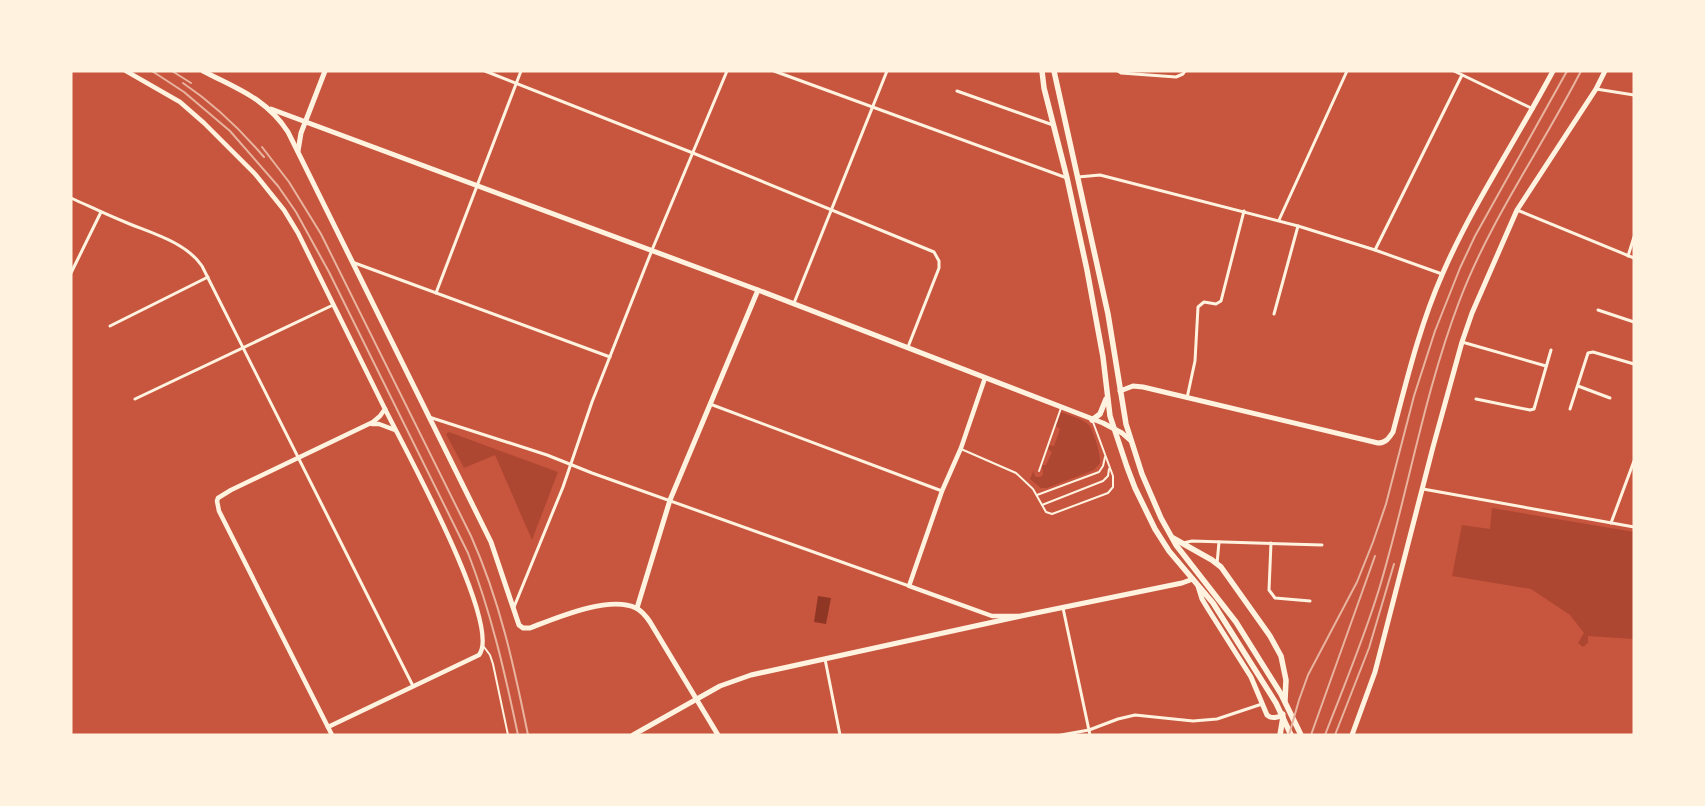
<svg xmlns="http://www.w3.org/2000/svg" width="1705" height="806" font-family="'Fira Sans',sans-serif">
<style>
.green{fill:#ae4732}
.water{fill:#8f3625}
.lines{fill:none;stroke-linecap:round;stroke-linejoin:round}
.service{stroke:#fff3e0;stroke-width:2}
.minor{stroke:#fff3e0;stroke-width:3}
.tertiary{stroke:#fff3e0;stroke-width:4.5}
.secondary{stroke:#fff3e0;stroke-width:5}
.primary{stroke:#fff3e0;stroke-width:5.5}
.rail{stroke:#e9b49f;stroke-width:2}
</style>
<rect width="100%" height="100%" fill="#c8553d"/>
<g class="green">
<path d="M1061,412C1070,416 1081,418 1088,424C1094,431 1101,455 1100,463L1094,470L1047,488H1041L1030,479L1034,470V474L1036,477H1040L1043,475L1042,465H1046L1052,452L1048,449L1049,445L1054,446L1060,429L1056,426Z"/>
<path d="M449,432L558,472L532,540L495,455L464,468L446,434Z"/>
<path d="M1492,508L1634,532V639L1588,636V643L1583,647L1578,643L1584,633L1570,615L1531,589L1452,576L1462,525L1490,529Z"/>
</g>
<path class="water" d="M818,596L831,598L826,624L814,622Z"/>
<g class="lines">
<g class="service">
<path d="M961,449L1016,473L1033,489L1046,512L1052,514L1108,493L1113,487V476L1093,422"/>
<path d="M1039,471L1061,408"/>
<path d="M1037,495L1099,472L1103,466L1105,457"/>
<path d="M1042,505L1103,481L1108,476L1109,469"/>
<path d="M484,647L490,655L493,664L508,735"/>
</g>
<g class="minor">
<path d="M485,71L693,153L934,252L939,261V268L908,347"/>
<path d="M774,71L1067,178"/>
<path d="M1118,71L1121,73L1176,77L1183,74L1185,71"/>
<path d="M1454,71L1533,109"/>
<path d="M1596,89L1634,95"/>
<path d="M957,91L1053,125"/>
<path d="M1078,177L1100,175L1298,226L1375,250L1442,274"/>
<path d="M71,198C89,206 107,215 125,222C151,233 186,242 202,266L413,686"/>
<path d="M1517,210L1634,258"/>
<path d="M1279,220L1347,71"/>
<path d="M1375,250L1462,75"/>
<path d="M1628,256L1634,237"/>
<path d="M352,262L610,357"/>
<path d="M71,273L101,212"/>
<path d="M436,293L521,71"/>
<path d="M794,303L887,71"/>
<path d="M1598,310L1634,322"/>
<path d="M1274,314L1298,226"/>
<path d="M110,326L208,277"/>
<path d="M1462,342L1546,366"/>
<path d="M1578,386L1610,398"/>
<path d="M1187,398L1195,361L1198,307L1204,302L1216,304L1221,301L1244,211"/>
<path d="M135,399L333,305"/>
<path d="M1476,399L1530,410L1534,409L1551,350"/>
<path d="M710,404L942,491"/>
<path d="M1570,409L1588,353L1593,352L1634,364"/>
<path d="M429,417L547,455L592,473L909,586"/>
<path d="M1423,489L1634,527"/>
<path d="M1611,523L1634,461"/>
<path d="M1183,543L1192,541L1322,545"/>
<path d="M1271,543L1269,590L1275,598L1310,601"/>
<path d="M1217,564L1219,542"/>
<path d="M514,607L563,487L592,402L652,250L727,71"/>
<path d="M1063,608L1090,735"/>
<path d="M825,659L840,735"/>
<path d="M1061,735L1089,730L1118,719L1135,715L1193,721L1217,719L1262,704"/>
</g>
<g class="tertiary">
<path d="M126,71L180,102L204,123L255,174L284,210L298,233C327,291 355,349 384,407C402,444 503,625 479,655L328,727"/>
<path d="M985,378L961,448L942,491L909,586L992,616H1019"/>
<path d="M372,424H379L395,430"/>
<path d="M332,735L219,511L217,501L218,498L231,490L373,422L380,416L385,409"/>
</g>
<g class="secondary">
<path d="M203,71C237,89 266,98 288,132L491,542L519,625L523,628H530C556,618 609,595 636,608C642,611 646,616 650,622L718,735"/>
<path d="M271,109L758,290L1103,423L1122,433L1131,441"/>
<path d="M298,151L301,133L325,71"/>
<path d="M1120,391L1133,386L1143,387L1378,443C1386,443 1389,438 1393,432C1407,379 1420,325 1442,275C1472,205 1517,139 1553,71"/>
<path d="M1198,586L1202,599L1208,609L1251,677L1267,715C1271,719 1279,718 1283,714"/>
<path d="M637,608L670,500L758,290"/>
<path d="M633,735L720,686L751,675L1021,616L1182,583L1193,579"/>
<path d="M1352,735L1375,672L1433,447L1462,342L1472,313L1517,210L1596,89L1605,71"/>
</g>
<g class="primary">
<path d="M1042,71L1044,88L1067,178L1087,270L1103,357L1110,416L1127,467L1135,488L1155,529L1169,551L1213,603L1276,703L1291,735"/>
<path d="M1054,71L1108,314L1126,424L1142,474L1161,518L1176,545L1236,622L1281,694L1301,735"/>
<path d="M1092,420L1100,414L1106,399"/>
<path d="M1173,538L1212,560L1221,567L1270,636L1281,656L1286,680L1285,700"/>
<path d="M1280,735L1283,717"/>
</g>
<g class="rail">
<path d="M152,71L184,92L230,131L278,186L296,212L329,272L468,553C491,612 505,673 518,735"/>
<path d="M172,71L191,83"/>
<path d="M183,83C214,104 240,129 264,157"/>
<path d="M262,147L289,182L321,234L471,536C500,601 514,666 528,735"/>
<path d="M1289,735L1299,700L1308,675L1357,582L1373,542L1386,504L1414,396L1435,331L1460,268L1475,236L1567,71"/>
<path d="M1311,735L1375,556"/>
<path d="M1325,735C1344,686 1365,636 1380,586C1408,492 1424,394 1459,302C1490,220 1541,149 1581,71"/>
<path d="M1335,735L1369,648L1394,564"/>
</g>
</g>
<rect width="1705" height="806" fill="none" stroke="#fff3e0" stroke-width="145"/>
</svg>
